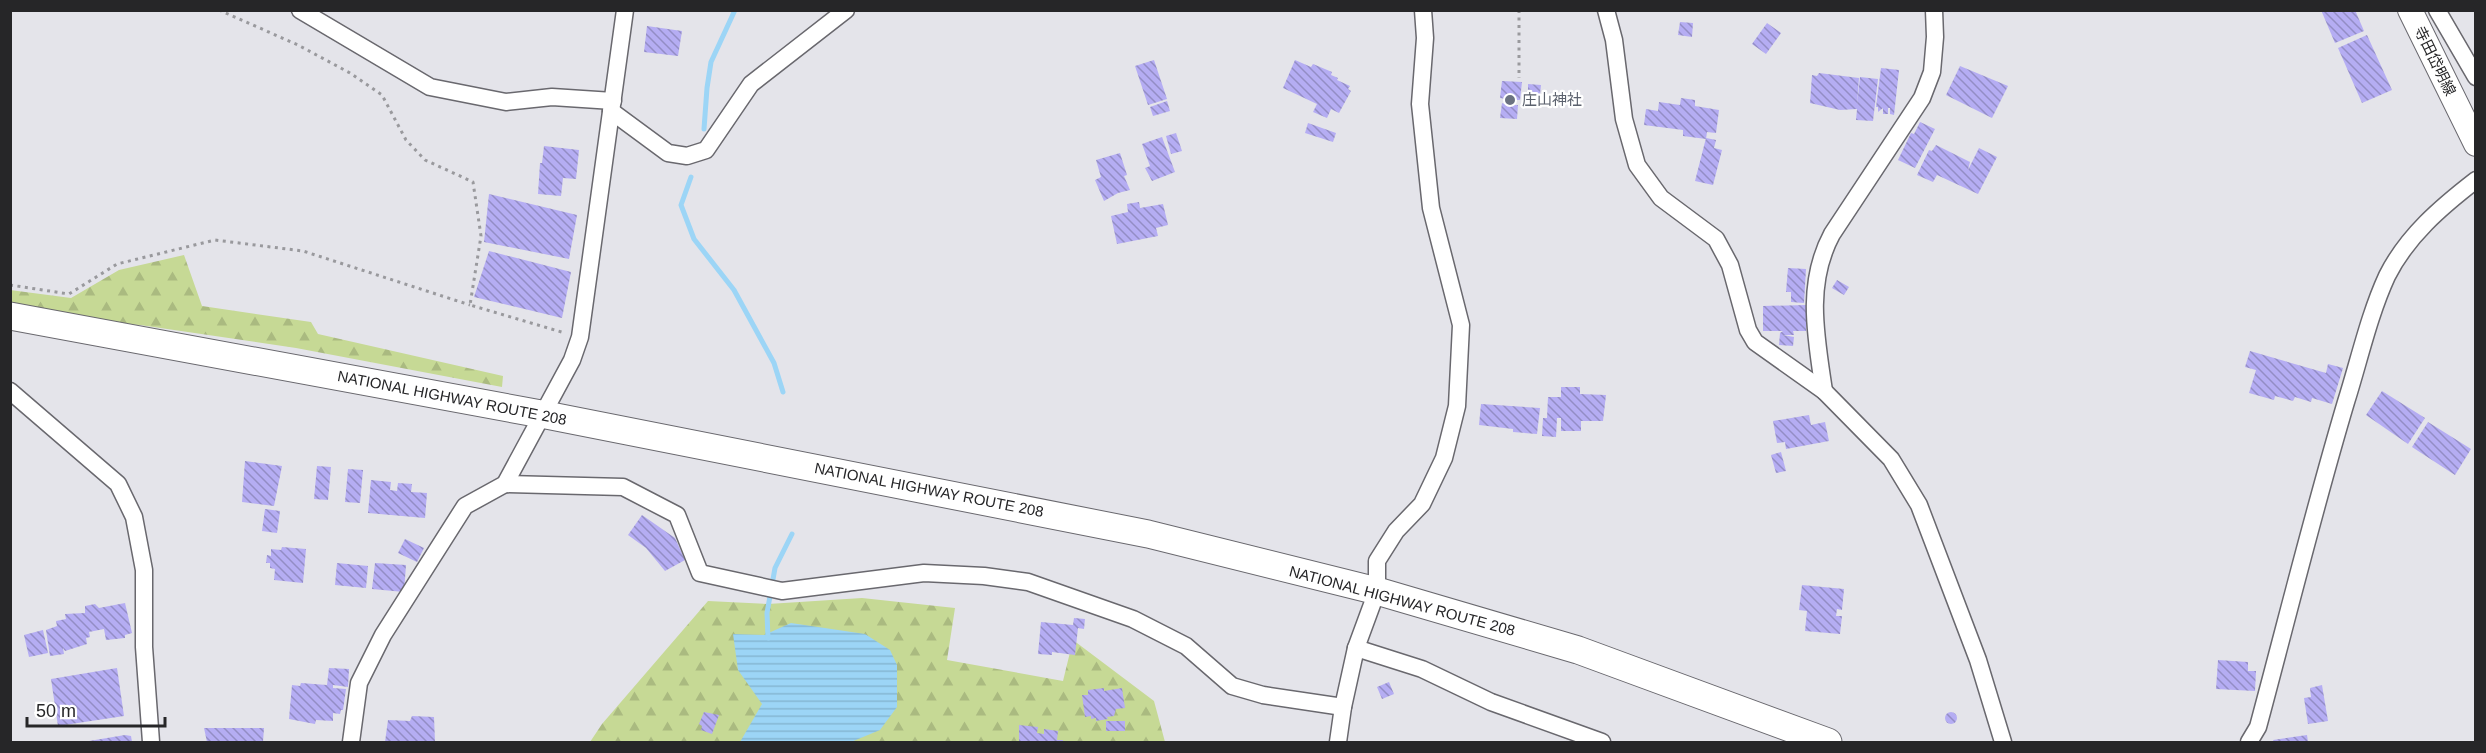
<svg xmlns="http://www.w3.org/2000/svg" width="2486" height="753" font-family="Arial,'Noto Sans JP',sans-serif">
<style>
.forest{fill:url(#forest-firs)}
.water{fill:url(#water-rules)}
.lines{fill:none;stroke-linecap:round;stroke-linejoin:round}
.stream{stroke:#9cd5f6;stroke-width:5}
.building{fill:url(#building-back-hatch)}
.minor-casing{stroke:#69686e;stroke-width:19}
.secondary-casing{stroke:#69686e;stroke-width:26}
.trunk-casing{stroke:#69686e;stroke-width:29}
.path{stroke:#99999d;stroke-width:3;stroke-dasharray:3 4.5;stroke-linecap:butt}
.minor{stroke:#fff;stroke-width:16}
.secondary{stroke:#fff;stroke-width:24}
.trunk{stroke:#fff;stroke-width:27}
.worship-dot{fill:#6b7280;stroke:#fff;stroke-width:2}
.labels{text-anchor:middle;stroke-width:4.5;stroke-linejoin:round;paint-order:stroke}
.street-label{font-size:15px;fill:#262628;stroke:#fff}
.worship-label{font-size:15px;fill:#5b616d;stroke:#fff;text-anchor:start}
</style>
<defs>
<pattern id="forest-firs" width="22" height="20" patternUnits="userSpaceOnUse" patternTransform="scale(1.5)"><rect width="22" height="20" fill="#c6d995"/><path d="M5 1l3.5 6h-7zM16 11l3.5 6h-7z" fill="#aaba80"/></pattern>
<pattern id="water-rules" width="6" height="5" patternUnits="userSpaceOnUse" patternTransform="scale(1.5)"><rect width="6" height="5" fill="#9cd5f6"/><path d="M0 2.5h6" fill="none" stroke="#86b7d3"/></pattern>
<pattern id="building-back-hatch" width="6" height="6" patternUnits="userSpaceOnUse" patternTransform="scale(1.5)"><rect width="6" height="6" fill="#b5adf3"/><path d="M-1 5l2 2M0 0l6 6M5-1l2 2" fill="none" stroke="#938dc5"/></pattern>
</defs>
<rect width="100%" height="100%" fill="#e4e4ea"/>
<g class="forest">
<path d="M184,255L202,306L311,322L318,334L503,376L502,387L296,348L140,325L87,322L11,309L10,290L71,298L119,270Z"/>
<path d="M862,598L955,608L947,660L1063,681L1073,640L1154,701L1165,742H590L602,724L708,601L768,604Z"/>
</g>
<path class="water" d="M791,623L865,634L890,650L897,665V707L880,730L851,742H740L762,704L738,670L733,634L764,635Z"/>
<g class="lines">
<g class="stream">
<path d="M704,129L707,88L711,62L735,10"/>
<path d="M691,177L681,205L694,239L734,290L774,363L783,392"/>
<path d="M768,638L767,613L775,568L792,534"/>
</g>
</g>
<g class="building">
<path d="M2321,10H2355L2364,31L2335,43Z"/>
<path d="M1680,22L1693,23L1692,37L1678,35Z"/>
<path d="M1767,23L1781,33L1766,54L1752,44Z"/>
<path d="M647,26L682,31L678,56L644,52Z"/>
<path d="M2367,35L2392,90L2362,103L2338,48Z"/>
<path d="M1154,60L1167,99L1148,105L1135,66Z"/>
<path d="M1295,60L1311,67L1313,64L1332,72L1331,75L1338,78L1337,80L1350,86L1348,89L1351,91L1339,113L1331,109L1327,118L1313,112L1317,104L1283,88Z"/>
<path d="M1960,66L2008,86L1992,118L1946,95Z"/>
<path d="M1881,68L1899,70L1894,115L1890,114V108H1888V114H1883V108L1878,112V107H1876Z"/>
<path d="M1819,73L1859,78L1857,105L1860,77L1878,79L1873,121L1856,120L1857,109L1840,110L1810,103L1812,75L1817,76Z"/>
<path d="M1502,81L1522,82L1520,100H1515V105H1518L1517,119L1500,118L1502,103L1505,104L1506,99L1500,98Z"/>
<path d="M1528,84L1541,85L1540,95L1528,94Z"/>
<path d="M1681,98L1695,100V106L1719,110L1716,133L1707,132L1706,139L1683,136V130L1644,125L1646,109L1658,111L1659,102L1680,105Z"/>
<path d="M1167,101L1170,111L1153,116L1150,107Z"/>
<path d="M1920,122L1935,129L1915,168L1898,160L1911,133L1914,134Z"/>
<path d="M1308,123L1336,133L1333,142L1305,133Z"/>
<path d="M1176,133L1182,151L1171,154L1166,136Z"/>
<path d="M1162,137L1175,172L1152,181L1145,168L1150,166L1142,144Z"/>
<path d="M1706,138L1716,140L1714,148L1722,150L1713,185L1695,181Z"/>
<path d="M1936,145L1970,162L1968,170L1979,148L1997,157L1978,194L1937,175L1933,182L1917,175L1929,150L1932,151Z"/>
<path d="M544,146L579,150L576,179L563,178L561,196L538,194L540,163H542Z"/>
<path d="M1120,153L1127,175L1124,176L1130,190L1118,193L1104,201L1095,180L1101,177L1096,160Z"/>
<path d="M489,194L577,215L569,259L484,242Z"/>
<path d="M1139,202L1140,208L1163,204L1168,225L1156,228L1158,236L1117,244L1111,216L1128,212L1127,204Z"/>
<path d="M489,251L571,272L562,318L474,297Z"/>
<path d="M1788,268L1806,269L1804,303L1791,302V292H1786Z"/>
<path d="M1837,280L1849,287L1844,295L1832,288Z"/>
<path d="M1806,305V331H1793L1794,335H1783L1794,337L1793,346L1779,345L1780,333L1783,331H1763V306Z"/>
<path d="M2250,351L2326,373L2328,364L2343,368L2332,404L2312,398L2311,402L2295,397L2293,401L2275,396L2274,400L2249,393L2256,370L2245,367Z"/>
<path d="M1561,387H1580V394L1606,395L1603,421H1581V431H1561V418H1557L1556,437L1542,436L1543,418H1547L1548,397H1561Z"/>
<path d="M2382,391L2425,418L2408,444L2366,415Z"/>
<path d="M1481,404L1540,408L1537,434L1513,432V429L1479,425Z"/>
<path d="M1809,415L1811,425L1825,422L1829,441L1786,449L1785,442L1777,443L1773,421Z"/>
<path d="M2428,422L2471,449L2455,475L2412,447Z"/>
<path d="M1781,452L1786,471L1776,473L1771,455Z"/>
<path d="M245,461L282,466L274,506L242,502Z"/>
<path d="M317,466L331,467L328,500L314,499Z"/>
<path d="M348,469L363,470L360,503L345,502Z"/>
<path d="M371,480L391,482L390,490L397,491L398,483L412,484L411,492L427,493L425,518L368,513Z"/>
<path d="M265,509L280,511L277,533L262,531Z"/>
<path d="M642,515L675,538L685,560L665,571L646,548L628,535Z"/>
<path d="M405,539L424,548L417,562L398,553Z"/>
<path d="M282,547L306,549L303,583L274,580L275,569L270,568V563H266L267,555L271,556V549L281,550Z"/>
<path d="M337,563L368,566L366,588L335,585Z"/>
<path d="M375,563L406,565L404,592L372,589Z"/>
<path d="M1802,585L1844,589L1842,610L1837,609L1836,616H1842L1840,634L1805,631L1807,611L1799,610Z"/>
<path d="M125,603L132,633L125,635V638L106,640L104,629L89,632L90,637L86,638L87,644L65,651L63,648L64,654L50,656L46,630L57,626L56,621L66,619L65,614L85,613V606L95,604L99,608Z"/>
<path d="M1074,618L1085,619L1084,629L1078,628L1075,655L1052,652V655L1038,654L1041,622L1073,625Z"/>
<path d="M43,630L48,653L29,657L24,635Z"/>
<path d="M2218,660L2248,662V671H2256L2255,691L2216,689Z"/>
<path d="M117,668L124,716L58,726L51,679Z"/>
<path d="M329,668L349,669L348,687L333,685V688L346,689L343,710H341L340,714L333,713V721L316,720L315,724L289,719L292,685L300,686L301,683L327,685Z"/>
<path d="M1389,682L1394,694L1382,699L1377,687Z"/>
<path d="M2322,685L2328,721L2308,724L2304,698L2311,697L2310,688Z"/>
<path d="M1104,688V691L1122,688L1125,708L1116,709L1114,716L1107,717L1108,719L1096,721V718L1091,719V716L1085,717L1082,695H1088V690Z"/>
<path d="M704,712L719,715L712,734L701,730L702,726L699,724Z"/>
<circle cx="1951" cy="718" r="6"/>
<path d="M412,716L434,717L435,742H385L388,720L410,721Z"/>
<rect x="1106" y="721" width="19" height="10"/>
<path d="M1019,725L1038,727L1037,733L1044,734V729L1058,731L1057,740H1063V742H1021L1019,741Z"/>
<path d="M204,728H264L263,742H207Z"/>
<path d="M125,735L131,736L132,742H83Z"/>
<path d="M2307,735L2308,742H2274L2273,740Z"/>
</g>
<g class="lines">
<defs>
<g id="minor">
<path d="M300,10L430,87L506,102L552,97L613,101"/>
<path d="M1606,10L1614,40L1624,119L1637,165L1661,198L1716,239L1730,265L1748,330L1755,342L1824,391L1891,459L1919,505L1978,660L2003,742"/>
<path d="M2437,10L2476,77"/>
<path d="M611,111L668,153L687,156L706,150L751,84L846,10"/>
<path d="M10,391L118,484L134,517L144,570V647L151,742"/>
<path d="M1824,391C1816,337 1805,284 1832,234L1922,98L1932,72L1935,37L1934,10"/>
<path d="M505,484L623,487L677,515L700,573L782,591L924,573L984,576L1028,582L1133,619L1186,646L1232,686L1263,695L1343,707"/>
<path d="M1356,648L1422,669L1491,702L1602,742"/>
<path d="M351,742L359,683L383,635L465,506L505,484L572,360L580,337L625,10"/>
<path d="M1338,742L1343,707L1356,648L1377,591V561L1396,531L1422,504L1444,458L1457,406L1461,325L1431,208L1420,104L1425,38L1423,10"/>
<path d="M2249,742L2258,727C2287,619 2314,509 2346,402C2359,361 2369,315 2387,276C2407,236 2441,207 2476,180"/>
</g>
<path id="secondary" d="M2410,10L2476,144"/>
<path id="trunk" d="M10,316L541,414L1148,534L1377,591L1578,650L1828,742"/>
</defs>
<use href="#minor" class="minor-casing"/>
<use href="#secondary" class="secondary-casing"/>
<use href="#trunk" class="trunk-casing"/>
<g class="path">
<path d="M219,10L298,45L350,73L382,95L406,140L425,160L473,182L481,236L470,305L565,333"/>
<path d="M1519,10V78"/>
<path d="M10,285L69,294L117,264L215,240L303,251L470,305"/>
</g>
<use href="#minor" class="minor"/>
<use href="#secondary" class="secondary"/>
<use href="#trunk" class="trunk"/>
</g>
<circle class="worship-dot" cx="1510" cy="100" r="6"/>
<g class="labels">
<g class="street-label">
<text transform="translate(2435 61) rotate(64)" y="5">寺田岱明線</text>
<text transform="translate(452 398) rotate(11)" y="5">NATIONAL HIGHWAY ROUTE 208</text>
<text transform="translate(929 490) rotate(11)" y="5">NATIONAL HIGHWAY ROUTE 208</text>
<text transform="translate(1402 601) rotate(15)" y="5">NATIONAL HIGHWAY ROUTE 208</text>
</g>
<g class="worship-label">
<text x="1522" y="105">庄山神社</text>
</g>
</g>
<rect width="2486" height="753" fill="none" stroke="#262628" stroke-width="24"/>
<path d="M27 717v9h138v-9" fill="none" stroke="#262628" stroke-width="3"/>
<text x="36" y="717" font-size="18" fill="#262628" stroke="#ffffff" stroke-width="4.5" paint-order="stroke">50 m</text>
</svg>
